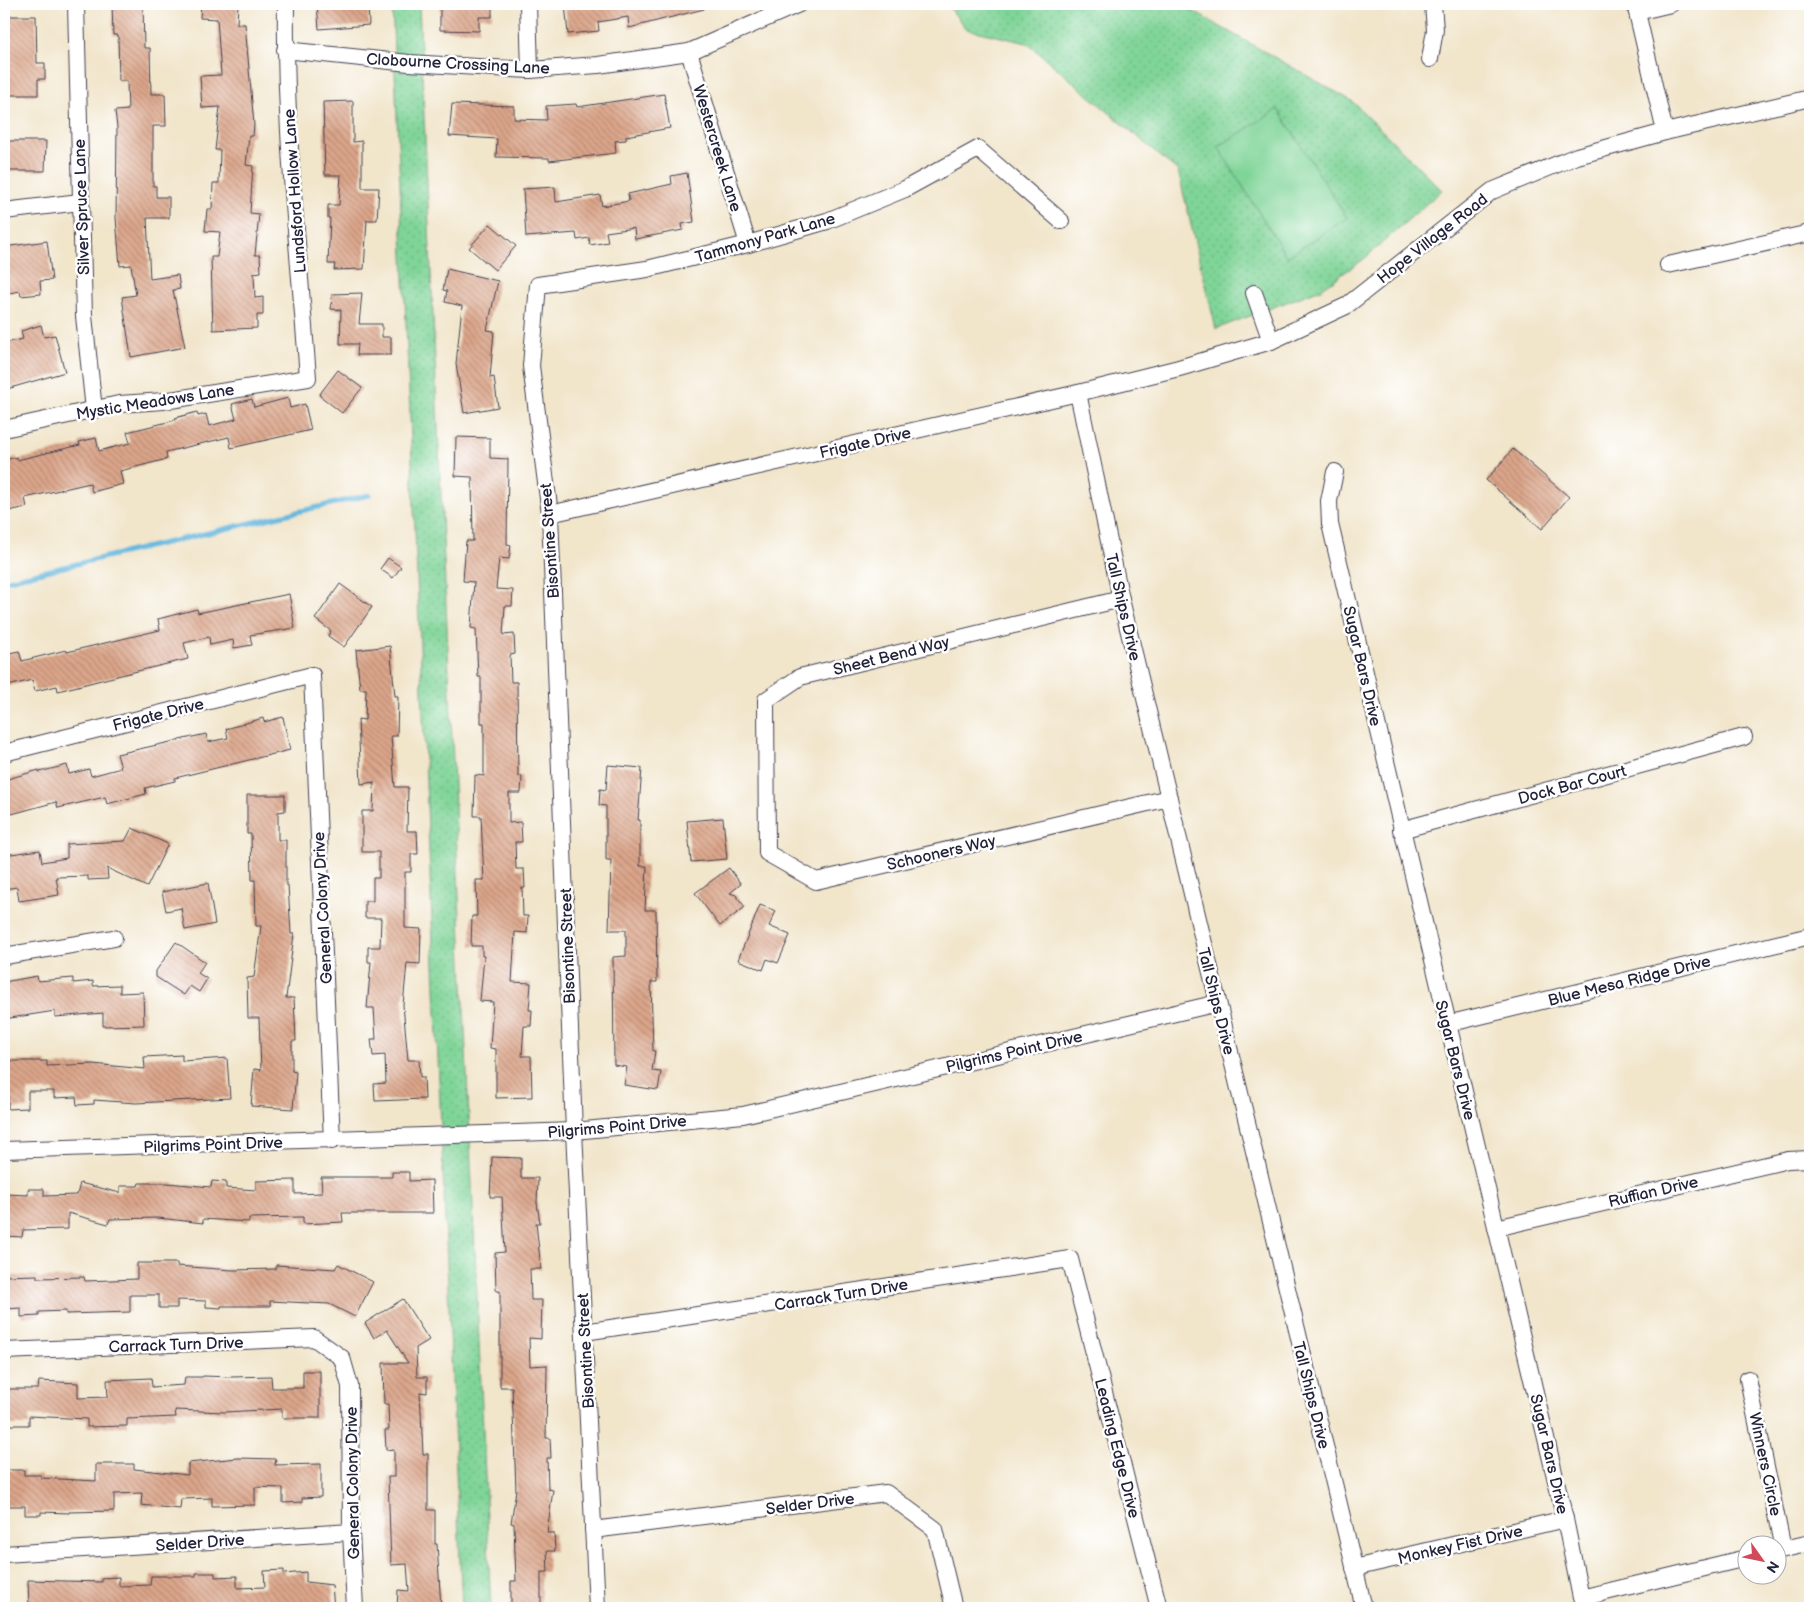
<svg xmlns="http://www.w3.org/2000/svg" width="1814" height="1612" font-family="'Balsamiq Sans',sans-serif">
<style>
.grass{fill:url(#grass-dots);stroke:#507b69}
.pitch{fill:#7fd497;stroke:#507b69}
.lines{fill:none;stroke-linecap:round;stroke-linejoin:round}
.stream{stroke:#60b5dc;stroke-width:5}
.building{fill:url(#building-back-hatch)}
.minor-casing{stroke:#413f50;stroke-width:18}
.minor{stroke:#fff;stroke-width:16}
.labels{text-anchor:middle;stroke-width:5;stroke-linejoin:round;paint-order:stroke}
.street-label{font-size:16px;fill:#22223b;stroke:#fff}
</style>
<defs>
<pattern id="grass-dots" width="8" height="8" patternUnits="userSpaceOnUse" patternTransform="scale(1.25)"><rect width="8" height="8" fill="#7fd497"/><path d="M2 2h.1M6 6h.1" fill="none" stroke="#6db683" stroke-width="1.8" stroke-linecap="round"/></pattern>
<pattern id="building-back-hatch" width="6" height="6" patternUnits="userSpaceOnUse" patternTransform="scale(1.25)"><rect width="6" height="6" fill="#dca68a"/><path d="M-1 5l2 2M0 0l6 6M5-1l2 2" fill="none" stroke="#b28772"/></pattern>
</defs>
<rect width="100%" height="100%" fill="#fff"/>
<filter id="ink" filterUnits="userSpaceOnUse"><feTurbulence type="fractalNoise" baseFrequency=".02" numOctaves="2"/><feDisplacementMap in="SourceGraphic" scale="10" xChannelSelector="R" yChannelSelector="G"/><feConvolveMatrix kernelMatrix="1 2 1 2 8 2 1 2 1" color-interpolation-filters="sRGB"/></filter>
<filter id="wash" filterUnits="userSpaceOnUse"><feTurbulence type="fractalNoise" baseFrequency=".0096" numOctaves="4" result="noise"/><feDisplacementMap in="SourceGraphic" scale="20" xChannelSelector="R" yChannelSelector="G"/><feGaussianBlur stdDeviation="1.12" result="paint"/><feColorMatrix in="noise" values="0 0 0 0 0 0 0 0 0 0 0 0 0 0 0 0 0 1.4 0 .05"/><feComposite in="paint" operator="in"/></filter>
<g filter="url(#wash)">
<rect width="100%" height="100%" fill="#f1e5ca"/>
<g class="grass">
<path d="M392,4H419L491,1608H462Z"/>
<path d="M947,4H1180L1352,101L1442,190L1364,259L1321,289L1216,329L1178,171L1027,43L966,29Z"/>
</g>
<path class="pitch" d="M1278,109L1347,218L1287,257L1218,147Z"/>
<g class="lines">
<path class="stream" d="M4,581L369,495"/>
</g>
<g id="blocks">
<g class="building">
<path d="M112,4H143L144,48H150L151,94H165L166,126H153V186H156V197H169V218H147L150,279L178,275L180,289L173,290L185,347L131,357L122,297L136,295L131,265L120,266L116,218L117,127L115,111L128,110L127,81H119L118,35H113Z"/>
<path d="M201,4H238L237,24H245L254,125L253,136H249L246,165L253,166L250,213L259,214L255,255H260L261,272L254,273L255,298L263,297V315H257V328L213,330L211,257H217L220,232L205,231L207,209H212L213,183H219L220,150H215L220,107L202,108L200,76L221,75L217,19L200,18Z"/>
<path d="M317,4H368L369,25L319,29Z"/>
<path d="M440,4H492V17H479V31L440,30Z"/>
<path d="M565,4H704V9L629,28L628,17L598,22L599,31L568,34Z"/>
<path d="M4,16H36L37,63H45V79H38V95H4Z"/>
<path d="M664,94L670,128L626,136V140L615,141L616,153L549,161V158L496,157L497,139L449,136L452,104L514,106V119L547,120L546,106L576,104L577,107Z"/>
<path d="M353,101V142L362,141V188H379L377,220H367L364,269L334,270L335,264H328L330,218H328V205H339L341,175H325L323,102Z"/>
<path d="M4,141H46L45,171H4Z"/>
<path d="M687,173L694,222L682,224L683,230L635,239L634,228L606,232L608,242L590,245L589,238L577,240L576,233L526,237L523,189L555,187L556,202L600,195L602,206L629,201L628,194L672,184L671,176Z"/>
<path d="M490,224L516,246L495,270L469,248Z"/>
<path d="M47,241L52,280L40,281L41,294L21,296L20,291L4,294V247Z"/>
<path d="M447,269L498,281L487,330L494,331L490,378L494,377L498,407L464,413L456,364L462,306L445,302L447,291L443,290Z"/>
<path d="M362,293L359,324H382V337H391V355H357L358,344H340L341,310L331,309L332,294Z"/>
<path d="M41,325L44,337L55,335L65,372L7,389L6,382L4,383V343L23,339L21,331Z"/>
<path d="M338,370L362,388L342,413L319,395Z"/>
<path d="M288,398L290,408L305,404L311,430L231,448L229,437L166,452L167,459L120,471L123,484L92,492L90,483L25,498L27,507L4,512V460L17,457V460L80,445L79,442L96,438L99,451L130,443L127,432L176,420L175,418L197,412L198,416L206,414L209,426L236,419L232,404L252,399L254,407Z"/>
<path d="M456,437L490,438V458L508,459L507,544L511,545L509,559L499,558L496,589L513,590L512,606H505L503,635L514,634L515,654L510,655L511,682H517L518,776H522L521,793H509V823L521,822L522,842H515L516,869H524L525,888H522L523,916H528L527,933L515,932L512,982L531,983L529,1010H532L531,1026H524L522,1056H531L532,1097L496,1098V1049L490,1048L493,1002L480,1001L484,956H482V946H471L472,916H477L476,880H484L481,816H474L475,775L484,776V723H481V677H478L476,629L471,628L474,582L463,581L466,541H473L472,477L455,476Z"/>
<path d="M1513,449L1569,497L1542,529L1486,480Z"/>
<path d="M388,558L401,567L393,578L380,569Z"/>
<path d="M340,584L372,607L344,647L328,636L331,631L315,619Z"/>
<path d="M289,594L295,628L250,635L252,645L234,648L233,640L210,645L209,637L184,643L188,659L125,674L58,691L57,686L35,691L32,680L4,687V654L19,651L22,661L66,650L67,652L160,630L158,619L197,609L198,613Z"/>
<path d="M390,646L395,696H398L397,736H391L395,787H408L407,831H417L418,854H411V872H405V928L421,929L420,964L407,963L403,1005L408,1060H419L420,1077H424L425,1099L375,1101L374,1084L386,1083L385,1055L373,1056L371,1039H376L374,1008H367L371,962H368V947H380L381,918H365V901H373V878H379V852H362V811H373L374,782L361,784L358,719L365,720L366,689H360L356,650Z"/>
<path d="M283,717L290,750L175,778V781L145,788L146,794L107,804L105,797L58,808L56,802L8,815L4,797V780L39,770V772L67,765L69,774L89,769L91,776L121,768L117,754L206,734L208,742L228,738L226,729L263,718L264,722Z"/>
<path d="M608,765L642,768L638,820H640V866H647L645,910H656L657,982H651L653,1051H655L652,1071L661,1072L658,1090L624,1085L627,1067L614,1065L613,957L626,956V930H609L611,860H606V806L599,805L600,789L606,790Z"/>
<path d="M247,795H285V811L278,812V840H286V885H288L291,934H294L286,998H294L296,1041H292V1071L296,1072L293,1109L251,1106L254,1069L261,1070L259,1018H248L247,978L254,977L261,926H256L255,880H252L251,834H247Z"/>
<path d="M723,818L727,859L691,862L687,821Z"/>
<path d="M132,828L168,844L147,887L107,868L108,879L88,880V876L56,877L59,895L19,901L17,887L4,889V855L40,850L42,862L67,858V844L125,841Z"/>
<path d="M729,868L741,884L730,893L736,895L745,907L720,926L695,893Z"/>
<path d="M208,883L215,924L185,930L181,908L166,911L162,892Z"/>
<path d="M760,905L776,911L769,926L790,935L778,963L767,959L763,970L738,960Z"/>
<path d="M176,942L205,962L198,973L207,979L199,992L190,986L184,995L156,977V971Z"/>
<path d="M37,976L38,981L73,978V983L93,981V986L120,985V993L143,992L144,1025L103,1026V1013L55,1017V1011L4,1019V982Z"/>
<path d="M182,1055V1061L227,1058L230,1098L136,1103L94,1100V1104L77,1105L76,1097L54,1098V1091H28V1108L8,1109V1061H47V1066L93,1064L145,1069L144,1057Z"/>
<path d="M492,1157L521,1158V1178H538L537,1203L540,1223H536L541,1269H530L531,1300H542L541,1339L529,1338L530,1366L547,1365L546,1438H550L551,1458H547L548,1489L553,1490L547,1533H554L555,1551H547L548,1572H541V1608H511V1581H516L514,1524L511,1523L516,1490L512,1387H500V1291H496L495,1253L505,1252L502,1197H490Z"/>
<path d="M392,1172H409V1181L432,1180L433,1213H342L343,1222L303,1224V1217L249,1218V1222L203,1219V1223L158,1218L110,1219L108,1224L68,1213V1229L23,1230L22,1237L4,1236L6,1194L28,1195V1189H44V1196L77,1195L80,1183L120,1193V1186H138L139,1183H167L211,1187L212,1181L226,1182V1188L256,1190V1181L295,1180V1194L322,1193L321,1177H392Z"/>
<path d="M137,1263H177V1266L232,1270L276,1269V1265L335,1269L338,1264L373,1282L355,1317L329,1304L270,1301V1306H221V1308L206,1307V1301L177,1300V1308H159V1295H130V1312L66,1314V1311L39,1312V1316L21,1317V1308L4,1309V1276L37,1275V1278L84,1277L85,1281L137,1279Z"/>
<path d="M403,1299L429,1340L416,1348L417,1377H427V1393L420,1392L423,1454H428V1510H435V1544H437L441,1608H397L398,1590L409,1591L407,1564L391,1565L388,1477H394V1449L386,1450L385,1430H389L388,1404H384L383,1363H408L387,1330L374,1338L365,1323Z"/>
<path d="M303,1371H320V1418H282V1409L224,1412L175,1410L176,1417L127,1419V1426L87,1427V1419L29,1416V1425H4V1389H38L39,1381L78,1383V1398L108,1397L107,1380L151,1378L152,1387L184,1385L185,1377H202L203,1376L232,1377L271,1376L272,1388H303Z"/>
<path d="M238,1458L276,1459L275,1465L321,1464V1497L302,1498V1502L283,1503V1488L255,1487V1505L212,1506V1498L181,1499L180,1509L141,1505L142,1493L114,1494V1511L69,1512V1513L41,1512V1515H25V1506H4V1470H24V1475H41V1478L96,1481V1464H134V1469L188,1475V1463Z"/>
<path d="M284,1570V1574L306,1572V1582L332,1585L334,1608H29L28,1580L102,1582V1578L119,1577V1586L150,1585L151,1576H196V1573H215V1577L237,1576V1588L265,1587L264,1571Z"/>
</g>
</g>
</g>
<g filter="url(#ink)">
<use href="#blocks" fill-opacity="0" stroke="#413f50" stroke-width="1"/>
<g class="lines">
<defs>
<g id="minor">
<path d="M76,4L84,316L94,410"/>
<path d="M528,4L530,70"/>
<path d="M1635,4L1665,132"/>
<path d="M1637,12L1671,4"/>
<path d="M285,50L409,63L530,70L598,65L689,52L799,4"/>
<path d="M689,52L748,244"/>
<path d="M1430,59L1435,30L1433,4"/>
<path d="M4,211L80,202"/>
<path d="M1668,265L1810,233"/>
<path d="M1254,293L1271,341"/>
<path d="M1078,393L1121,599L1364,1608"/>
<path d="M4,429L119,404L164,401L308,378C299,253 284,129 286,4"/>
<path d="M1335,472L1329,501L1330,524L1565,1519L1581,1598L1746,1558"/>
<path d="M550,514L1078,393L1179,368L1271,341L1346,306L1492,191L1577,156L1665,132L1810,98"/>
<path d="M1121,599L800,677L766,700L767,853L816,881L1169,798"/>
<path d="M4,753L312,675L332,1141"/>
<path d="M1401,830L1744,737"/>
<path d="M4,956L114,938"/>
<path d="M1447,1024L1810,936"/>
<path d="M4,1150L574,1131L743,1115L1218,1003"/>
<path d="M1496,1228L1788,1160L1810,1159"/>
<path d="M584,1332L1070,1259L1159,1608"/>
<path d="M4,1351L314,1338L342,1358L350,1386L351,1532L355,1608"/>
<path d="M1748,1379L1783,1549"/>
<path d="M593,1530L886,1493L935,1529L954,1608"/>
<path d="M1776,1551L1810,1543"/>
<path d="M4,1554L351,1532"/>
<path d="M1354,1568L1565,1519"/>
<path d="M597,1608L574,1131L550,514L531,366L538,285L647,269L748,244L827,221L905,189L978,149L1061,221"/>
</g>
</defs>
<use href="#minor" class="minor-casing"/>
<use href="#minor" class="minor"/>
</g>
</g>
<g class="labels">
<g class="street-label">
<text transform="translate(458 63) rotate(3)" y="6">Clobourne Crossing Lane</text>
<text transform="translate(718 148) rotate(73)" y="6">Westercreek Lane</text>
<text transform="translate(294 191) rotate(-94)" y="6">Lundsford Hollow Lane</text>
<text transform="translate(81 207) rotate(-92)" y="6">Silver Spruce Lane</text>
<text transform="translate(765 237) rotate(-16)" y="6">Tammony Park Lane</text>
<text transform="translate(1432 238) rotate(-38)" y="6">Hope Village Road</text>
<text transform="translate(155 401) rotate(-9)" y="6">Mystic Meadows Lane</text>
<text transform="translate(865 442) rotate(-13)" y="6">Frigate Drive</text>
<text transform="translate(549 541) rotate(-94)" y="6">Bisontine Street</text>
<text transform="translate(1124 607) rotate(77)" y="6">Tall Ships Drive</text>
<text transform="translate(891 655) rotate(-14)" y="6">Sheet Bend Way</text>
<text transform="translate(1363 666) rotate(77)" y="6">Sugar Bars Drive</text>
<text transform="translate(158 714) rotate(-14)" y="6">Frigate Drive</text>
<text transform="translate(1572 784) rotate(-15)" y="6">Dock Bar Court</text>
<text transform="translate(941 852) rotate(-13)" y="6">Schooners Way</text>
<text transform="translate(322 908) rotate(-93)" y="6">General Colony Drive</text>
<text transform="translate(567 946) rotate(-92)" y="6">Bisontine Street</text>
<text transform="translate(1629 980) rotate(-14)" y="6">Blue Mesa Ridge Drive</text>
<text transform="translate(1217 1001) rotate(76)" y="6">Tall Ships Drive</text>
<text transform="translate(1014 1051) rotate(-13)" y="6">Pilgrims Point Drive</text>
<text transform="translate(1456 1060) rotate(76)" y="6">Sugar Bars Drive</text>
<text transform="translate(617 1126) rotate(-5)" y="6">Pilgrims Point Drive</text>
<text transform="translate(213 1144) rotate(-2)" y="6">Pilgrims Point Drive</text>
<text transform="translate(1653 1191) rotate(-13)" y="6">Ruffian Drive</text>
<text transform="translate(841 1294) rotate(-9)" y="6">Carrack Turn Drive</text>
<text transform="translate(176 1344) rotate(-2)" y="6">Carrack Turn Drive</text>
<text transform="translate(585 1351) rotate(-93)" y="6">Bisontine Street</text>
<text transform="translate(1312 1395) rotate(76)" y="6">Tall Ships Drive</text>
<text transform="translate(1118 1448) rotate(76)" y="6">Leading Edge Drive</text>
<text transform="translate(1550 1454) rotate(77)" y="6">Sugar Bars Drive</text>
<text transform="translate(1766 1464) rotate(78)" y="6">Winners Circle</text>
<text transform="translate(352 1483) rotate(-91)" y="6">General Colony Drive</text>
<text transform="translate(810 1503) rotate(-7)" y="6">Selder Drive</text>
<text transform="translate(200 1542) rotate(-4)" y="6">Selder Drive</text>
<text transform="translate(1460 1544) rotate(-13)" y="6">Monkey Fist Drive</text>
</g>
</g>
<rect width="1814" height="1612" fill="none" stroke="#fff" stroke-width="20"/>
<g transform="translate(1762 1560) rotate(123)"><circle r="24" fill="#ffffff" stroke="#a7a7b1"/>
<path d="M0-4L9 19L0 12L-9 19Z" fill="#d1495b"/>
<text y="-8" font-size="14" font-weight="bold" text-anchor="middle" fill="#22223b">N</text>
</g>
</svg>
